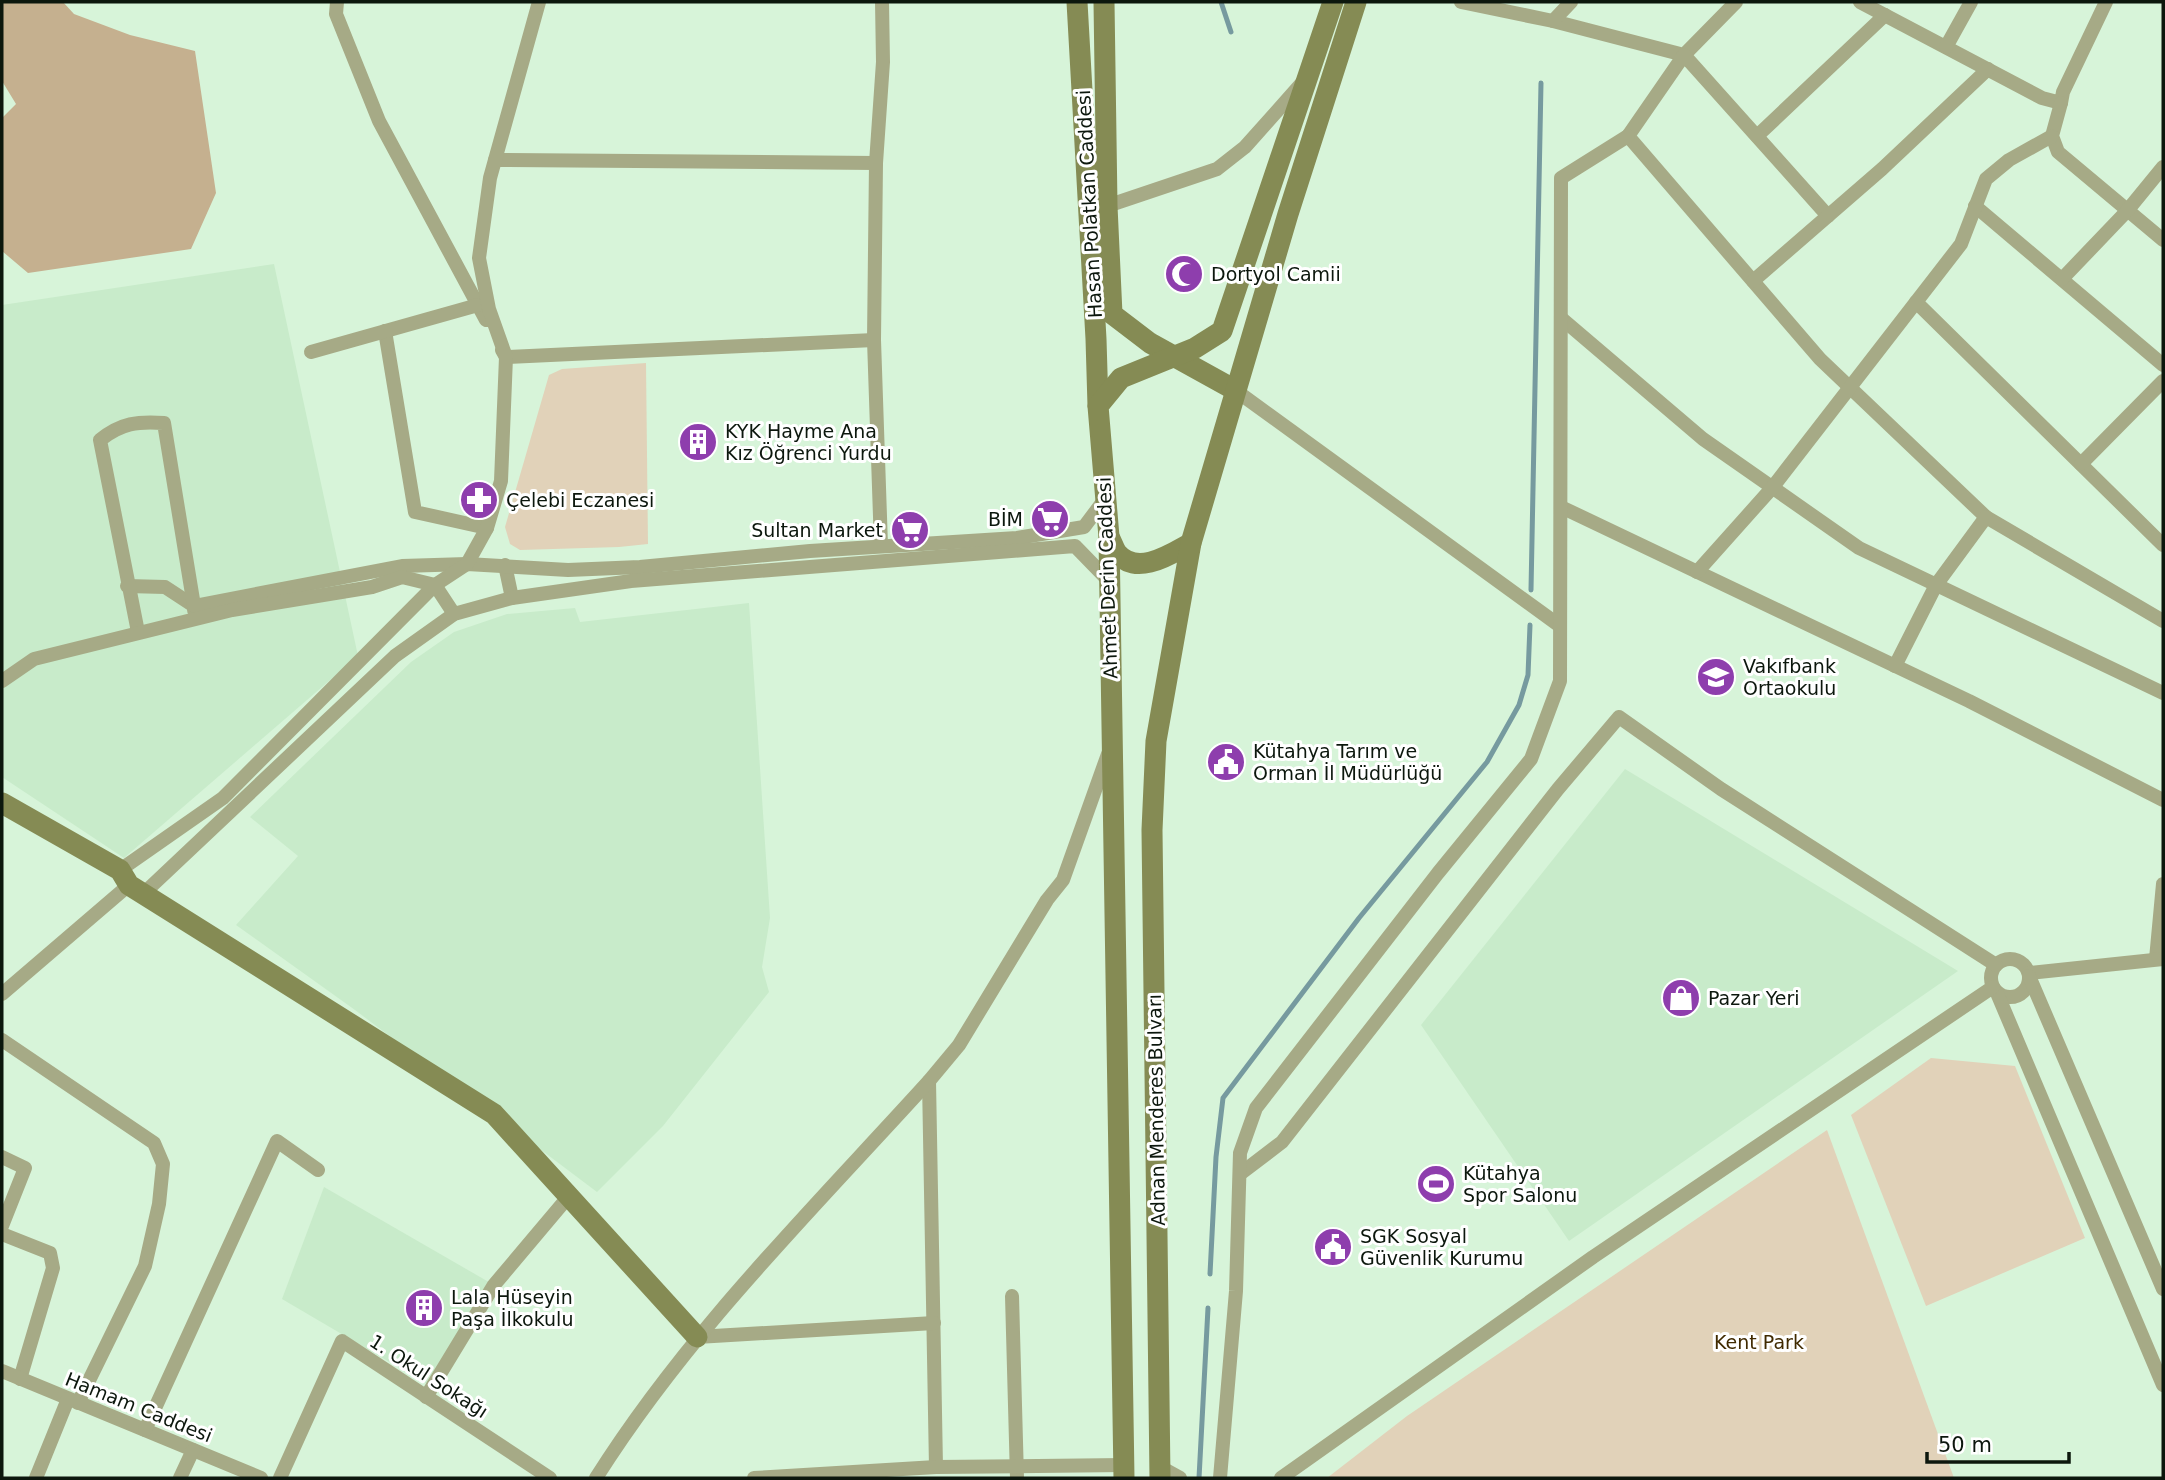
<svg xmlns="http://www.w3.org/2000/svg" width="2165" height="1480" font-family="'DejaVu Sans',sans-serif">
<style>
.built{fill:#c8ebca}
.green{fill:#e1d2b9}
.forest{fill:#c5b08f}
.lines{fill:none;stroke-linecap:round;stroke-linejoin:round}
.stream{stroke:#769a9f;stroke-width:5}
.street{stroke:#a6aa86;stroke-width:14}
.secondary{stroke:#858b54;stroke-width:21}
.labels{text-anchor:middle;stroke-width:6;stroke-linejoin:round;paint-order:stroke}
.street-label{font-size:19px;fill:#0c170d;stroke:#fff}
.poi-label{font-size:19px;fill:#0c170d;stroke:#fff;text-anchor:start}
.park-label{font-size:19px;fill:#402a00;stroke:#fff}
</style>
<rect width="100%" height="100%" fill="#d7f4d9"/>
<g class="built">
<path d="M274,264L358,656L124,858L2,777V305Z"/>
<path d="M749,603L770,918L762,967L769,992L663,1126L597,1192L355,1010L236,925L298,856L250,817L411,662L454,632L507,614L575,608L580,622Z"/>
<path d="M1625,769L1958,971L1569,1241L1421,1025Z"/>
<path d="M324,1187L494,1285L432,1387L282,1299Z"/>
</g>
<g class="green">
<path d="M646,363L648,544L619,547L520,550L510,544L505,527L549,375L562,369Z"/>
<path d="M1931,1058L2015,1066L2085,1238L1926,1306L1851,1115Z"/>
<path d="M1827,1130L1954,1478H1327L1407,1416Z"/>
</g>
<path class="forest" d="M2,2H63L74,14L130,35L195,51L216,193L191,249L28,273L2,251V118L16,104L2,81Z"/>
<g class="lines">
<g class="stream">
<path d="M1221,2L1231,32"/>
<path d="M1531,590L1541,83"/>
<path d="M1210,1274L1216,1157L1223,1098L1359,918L1487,762L1519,705L1528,675L1530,625"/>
<path d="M1199,1478L1208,1308"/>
</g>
<g class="street">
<path d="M337,2L336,14L379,121L486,320"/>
<path d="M1461,2L1553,21L1684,55L1736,2"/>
<path d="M1860,2L2042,98L2061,103L2063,92L2106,2"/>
<path d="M1553,21L1571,2"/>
<path d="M1946,47L1971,2"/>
<path d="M2061,103L2052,136L2058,152L2163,240"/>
<path d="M1757,136L1885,15"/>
<path d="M495,160L876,163"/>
<path d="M1107,206L1217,169L1245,147L1302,83"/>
<path d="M1975,206L2163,365"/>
<path d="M1828,216L1684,55L1628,136L1820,359L1986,517L2163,621"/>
<path d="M2062,279L2127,211L2163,167"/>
<path d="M1753,281L1882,169L1988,69"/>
<path d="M1916,302L2163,545"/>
<path d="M1561,318L1703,439L1859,548L2163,693"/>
<path d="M385,331L415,512L487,528"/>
<path d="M502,350L506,357L874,340"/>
<path d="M311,352L478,305"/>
<path d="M1235,390L1560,626"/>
<path d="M2081,464L2163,381"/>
<path d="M1561,507L1969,701L2163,800"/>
<path d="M881,546L874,340L876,163L883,62L882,2"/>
<path d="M505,565L512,598"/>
<path d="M1697,572L1772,488L1961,244L1986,179L2009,160L2052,136"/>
<path d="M127,586L165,587L194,606V610"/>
<path d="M138,632L100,440C121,423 138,421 164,423L194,606L402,566L467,564L568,570L640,567L810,551L1017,538L1084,527L1105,499"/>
<path d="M1895,666L1936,585L1986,517"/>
<path d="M2,681L34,659L232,610L372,587L402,577L435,585L454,614"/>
<path d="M120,870L223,798L435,585L467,564L487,528L501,481L506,357L489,309L479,258L490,178L539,2"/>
<path d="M143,894L395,656L454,614L512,598L631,581L1075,546L1109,581"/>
<circle cx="2010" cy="978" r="19"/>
<path d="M2156,959L2163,884"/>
<path d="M2029,973L2163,959"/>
<path d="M2029,976L2163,1289"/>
<path d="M1997,993L2163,1385"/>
<path d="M2,994L129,885"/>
<path d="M2,1040L154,1143L163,1164L159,1204L145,1266L78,1403"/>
<path d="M929,1081L936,1467"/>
<path d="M2,1157L25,1168L2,1226"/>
<path d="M1240,1174L1282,1142L1558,789L1619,717L1721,789L1996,965"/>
<path d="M2,1234L50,1253L53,1268L20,1379"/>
<path d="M1012,1296L1017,1478"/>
<path d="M697,1337L934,1323"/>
<path d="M2,1371L261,1478"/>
<path d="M426,1397L494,1285L569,1196"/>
<path d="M145,1430L277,1141L318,1170"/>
<path d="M1160,1467L1180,1478"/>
<path d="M36,1478L68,1399"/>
<path d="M180,1478L193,1450"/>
<path d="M280,1478L342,1341L550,1478"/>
<path d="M596,1478C688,1332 813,1209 929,1081L959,1045L1047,900L1063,880L1108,754"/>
<path d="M754,1478L936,1467L1124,1465"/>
<path d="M1220,1478L1236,1291L1240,1153L1256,1108L1438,873L1531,759L1560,681L1561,178L1628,136"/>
<path d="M1281,1478L1593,1257L1993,987"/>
</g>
<g class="secondary">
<path d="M1077,2L1096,339L1098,406"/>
<path d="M1104,2L1107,206L1112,314L1150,343L1235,390"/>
<path d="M1109,537C1112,542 1114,549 1117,553C1137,577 1171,554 1191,543"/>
<path d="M2,803L120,870L129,885L494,1114L697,1337"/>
<path d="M1124,1478L1109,537L1098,406L1121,378L1195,348L1222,331L1333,2"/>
<path d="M1160,1478L1152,830L1156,741L1191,543L1288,214L1356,2"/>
</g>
</g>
<defs>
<symbol id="mosque-disc" viewBox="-11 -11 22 22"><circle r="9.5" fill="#8e3ead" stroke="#fff"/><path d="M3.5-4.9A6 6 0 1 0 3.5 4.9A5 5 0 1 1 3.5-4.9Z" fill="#fff"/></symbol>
<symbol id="building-disc" viewBox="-11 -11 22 22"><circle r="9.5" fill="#8e3ead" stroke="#fff"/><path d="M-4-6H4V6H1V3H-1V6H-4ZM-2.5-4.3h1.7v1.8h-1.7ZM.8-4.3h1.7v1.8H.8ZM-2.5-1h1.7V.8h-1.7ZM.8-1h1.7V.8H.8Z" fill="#fff"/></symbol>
<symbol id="pharmacy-disc" viewBox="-11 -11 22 22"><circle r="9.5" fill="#8e3ead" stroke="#fff"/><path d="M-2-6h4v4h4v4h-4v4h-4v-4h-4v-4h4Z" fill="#fff"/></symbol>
<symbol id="supermarket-disc" viewBox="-11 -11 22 22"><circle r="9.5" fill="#8e3ead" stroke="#fff"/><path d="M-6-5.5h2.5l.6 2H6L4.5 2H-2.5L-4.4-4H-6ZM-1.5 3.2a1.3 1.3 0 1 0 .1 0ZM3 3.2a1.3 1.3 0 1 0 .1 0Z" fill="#fff"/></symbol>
<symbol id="school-disc" viewBox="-11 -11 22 22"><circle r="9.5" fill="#8e3ead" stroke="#fff"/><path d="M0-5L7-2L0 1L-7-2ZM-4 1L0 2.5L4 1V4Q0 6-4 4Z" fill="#fff"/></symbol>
<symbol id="civic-disc" viewBox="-11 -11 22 22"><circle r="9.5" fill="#8e3ead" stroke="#fff"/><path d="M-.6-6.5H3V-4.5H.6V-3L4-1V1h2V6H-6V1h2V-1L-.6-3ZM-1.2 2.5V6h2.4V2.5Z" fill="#fff"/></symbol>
<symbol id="shop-disc" viewBox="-11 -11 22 22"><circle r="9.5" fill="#8e3ead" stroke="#fff"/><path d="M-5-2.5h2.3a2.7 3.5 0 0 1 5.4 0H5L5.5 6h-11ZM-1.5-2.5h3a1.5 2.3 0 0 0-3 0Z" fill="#fff"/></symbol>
<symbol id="stadium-disc" viewBox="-11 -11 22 22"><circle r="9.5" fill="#8e3ead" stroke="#fff"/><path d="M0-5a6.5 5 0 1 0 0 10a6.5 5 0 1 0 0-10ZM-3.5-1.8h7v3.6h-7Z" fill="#fff"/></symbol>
</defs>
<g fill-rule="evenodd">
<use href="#mosque-disc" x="1162" y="252" width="44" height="44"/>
<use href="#building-disc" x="676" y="420" width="44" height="44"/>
<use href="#pharmacy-disc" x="457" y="478" width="44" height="44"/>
<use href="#supermarket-disc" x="1028" y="497" width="44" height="44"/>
<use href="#supermarket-disc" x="888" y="508" width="44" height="44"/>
<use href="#school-disc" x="1694" y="655" width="44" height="44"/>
<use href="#civic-disc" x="1204" y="740" width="44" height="44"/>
<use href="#shop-disc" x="1659" y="976" width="44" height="44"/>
<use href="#stadium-disc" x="1414" y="1162" width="44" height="44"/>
<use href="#civic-disc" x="1311" y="1225" width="44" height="44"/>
<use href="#building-disc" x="402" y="1286" width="44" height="44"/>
</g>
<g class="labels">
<g class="street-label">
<text transform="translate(1089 204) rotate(-93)" y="7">Hasan Polatkan Caddesi</text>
<text transform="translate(1107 578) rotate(-92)" y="7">Ahmet Derin Caddesi</text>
<text transform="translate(1156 1110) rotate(-91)" y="7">Adnan Menderes Bulvarı</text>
<text transform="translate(429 1376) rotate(33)" y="7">1. Okul Sokağı</text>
<text transform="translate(139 1407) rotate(22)" y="7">Hamam Caddesi</text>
</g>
<g class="poi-label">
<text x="1211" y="281">Dortyol Camii</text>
<text x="725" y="438">KYK Hayme Ana<tspan x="725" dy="22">Kız Öğrenci Yurdu</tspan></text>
<text x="506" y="507">Çelebi Eczanesi</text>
<text x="1023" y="526" text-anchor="end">BİM</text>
<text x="883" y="537" text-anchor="end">Sultan Market</text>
<text x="1743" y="673">Vakıfbank<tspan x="1743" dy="22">Ortaokulu</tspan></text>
<text x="1253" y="758">Kütahya Tarım ve<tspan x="1253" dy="22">Orman İl Müdürlüğü</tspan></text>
<text x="1708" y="1005">Pazar Yeri</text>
<text x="1463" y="1180">Kütahya<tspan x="1463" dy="22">Spor Salonu</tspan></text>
<text x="1360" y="1243">SGK Sosyal<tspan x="1360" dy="22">Güvenlik Kurumu</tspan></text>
<text x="451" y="1304">Lala Hüseyin<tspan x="451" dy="22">Paşa İlkokulu</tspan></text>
</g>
<g class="park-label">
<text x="1759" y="1349">Kent Park</text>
</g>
</g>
<rect width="2165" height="1480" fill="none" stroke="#0c170d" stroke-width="7"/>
<path d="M1927 1452v10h142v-10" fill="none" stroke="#0c170d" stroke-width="3.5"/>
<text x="1938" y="1452" font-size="21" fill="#0c170d" stroke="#ffffff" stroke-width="5" paint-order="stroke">50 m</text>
</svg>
